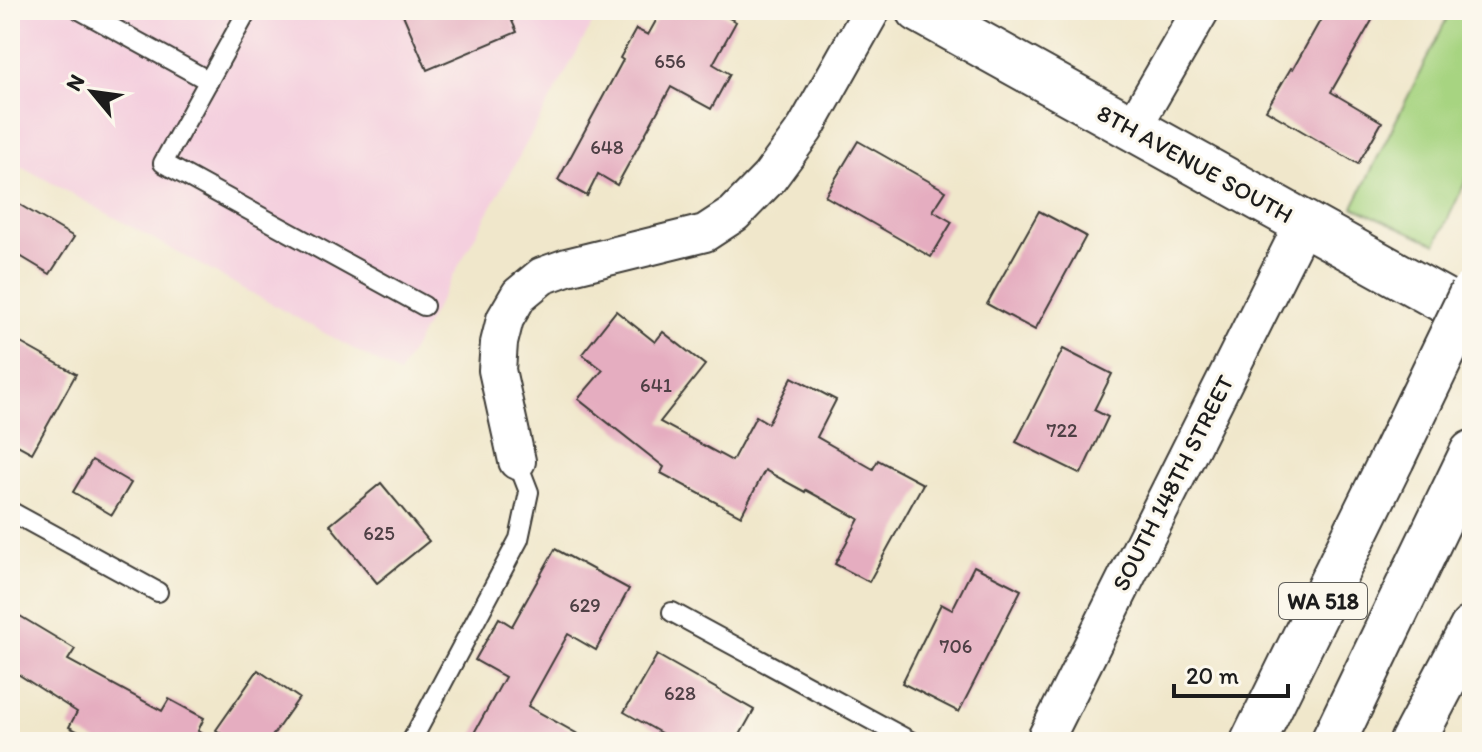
<svg xmlns="http://www.w3.org/2000/svg" width="1482" height="752" font-family="Itim,sans-serif">
<style>
.built{fill:#f4cfde}
.green{fill:#a7d481;stroke:#62784e;stroke-width:2}
.building{fill:#e5adc0}
.lines{fill:none;stroke-linecap:round;stroke-linejoin:round}
.service-casing{stroke:#3c3a36;stroke-width:22}
.minor-casing{stroke:#3c3a36;stroke-width:40}
.tertiary-casing{stroke:#3c3a36;stroke-width:48}
.motorway-casing{stroke:#3c3a36;stroke-width:48}
.service{stroke:#fff;stroke-width:18}
.minor{stroke:#fff;stroke-width:36}
.tertiary{stroke:#fff;stroke-width:44}
.motorway{stroke:#fff;stroke-width:44}
.motorway-bridge-casing{stroke:#3c3a36;stroke-width:48;stroke-linecap:butt}
.motorway-bridge{stroke:#fff;stroke-width:44}
.labels{text-anchor:middle;stroke-width:6;stroke-linejoin:round;paint-order:stroke}
.number-label{font-size:20px;fill:#4e4045}
.shield{fill:#fbf7ec;stroke:#5f5e5a;stroke-width:2}
.shield-label{font-size:22px;font-weight:bold;fill:#1c1c1c}
.street-label{font-size:24px;fill:#1c1c1c;stroke:#fbf7ec}
</style>
<rect width="100%" height="100%" fill="#fbf7ec"/>
<filter id="ink" filterUnits="userSpaceOnUse"><feTurbulence type="fractalNoise" baseFrequency=".0125" numOctaves="2"/><feDisplacementMap in="SourceGraphic" scale="16" xChannelSelector="R" yChannelSelector="G"/><feConvolveMatrix kernelMatrix="1 2 1 2 8 2 1 2 1" color-interpolation-filters="sRGB"/></filter>
<filter id="wash" filterUnits="userSpaceOnUse"><feTurbulence type="fractalNoise" baseFrequency=".006" numOctaves="4" result="noise"/><feDisplacementMap in="SourceGraphic" scale="32" xChannelSelector="R" yChannelSelector="G"/><feGaussianBlur stdDeviation="1.8" result="paint"/><feColorMatrix in="noise" values="0 0 0 0 0 0 0 0 0 0 0 0 0 0 0 0 0 1.4 0 .05"/><feComposite in="paint" operator="in"/></filter>
<g filter="url(#wash)">
<rect width="100%" height="100%" fill="#f0e7cb"/>
<path class="built" d="M10,10H600L399,374L10,160Z"/>
<path class="green" d="M1451,10H1472V168L1436,244L1353,207Z"/>
<g id="blocks">
<g class="building">
<path d="M401,10H507L517,32L427,70Z"/>
<path d="M662,10H715L736,22L713,64L730,74L711,109L671,87L617,185L598,174L587,196L558,180L623,60L620,58L636,29L648,35Z"/>
<path d="M1326,10H1378L1331,92L1382,122L1358,164L1266,110L1291,68L1293,69Z"/>
<path d="M858,141L946,191L933,211L952,222L931,257L825,196Z"/>
<path d="M10,199L74,237L50,274L10,250Z"/>
<path d="M1039,211L1086,236L1035,330L987,304Z"/>
<path d="M616,311L655,342L663,332L705,365L660,422L732,461L756,416L768,423L792,377L836,400L817,437L873,469L878,460L923,484L869,582L835,564L859,519L806,490L805,492L765,470L741,516L661,473L664,467L578,399L603,370L582,354Z"/>
<path d="M10,337L76,374L32,453L10,441Z"/>
<path d="M1063,349L1112,374L1094,410L1108,417L1081,474L1016,442Z"/>
<path d="M92,460L131,483L112,515L73,492Z"/>
<path d="M381,483L429,541L377,583L330,525Z"/>
<path d="M555,549L629,589L596,650L568,634L528,706L592,742H469L505,677L475,660L499,618L512,626Z"/>
<path d="M974,566L1021,590L959,712L902,683L941,604L952,610Z"/>
<path d="M10,610L75,649L68,660L162,711L169,699L204,718L198,731L218,742H98L69,727L77,712L10,669Z"/>
<path d="M657,655L754,710L736,742H677L624,712Z"/>
<path d="M258,670L299,698L268,742H233L216,730Z"/>
</g>
</g>
</g>
<g filter="url(#ink)">
<use href="#blocks" fill-opacity="0" stroke="#3c3a36" stroke-width="2"/>
<g class="lines">
<defs>
<g id="service">
<path d="M80,10L209,81"/>
<path d="M248,10L163,163L424,306"/>
<path d="M10,511L158,592"/>
<path d="M672,612L912,742"/>
<path d="M411,742L519,539L529,492L517,461"/>
</g>
<g id="minor">
<path d="M1132,129L1201,10"/>
<path d="M517,461L497,370L499,343L505,319L519,295L542,276L567,267L705,233L734,214L769,178L805,129L872,10"/>
<path d="M1044,742L1303,224"/>
</g>
<path id="tertiary" d="M919,10L1472,316"/>
<g id="motorway">
<path d="M1253,742L1392,459"/>
<path d="M1333,742L1472,453"/>
<path d="M1412,742L1472,628"/>
</g>
</defs>
<use href="#service" class="service-casing"/>
<use href="#minor" class="minor-casing"/>
<use href="#tertiary" class="tertiary-casing"/>
<use href="#motorway" class="motorway-casing"/>
<use href="#service" class="service"/>
<use href="#minor" class="minor"/>
<use href="#tertiary" class="tertiary"/>
<use href="#motorway" class="motorway"/>
<defs>
<path id="motorway-bridge" d="M1392,459L1472,293"/>
</defs>
<use href="#motorway-bridge" class="motorway-bridge-casing"/>
<use href="#motorway-bridge" class="motorway-bridge"/>
</g>
</g>
<g class="labels">
<g class="number-label">
<text x="670" y="68">656</text>
<text x="607" y="154">648</text>
<text x="656" y="392">641</text>
<text x="1062" y="437">722</text>
<text x="379" y="540">625</text>
<text x="585" y="612">629</text>
<text x="956" y="653">706</text>
<text x="680" y="700">628</text>
</g>
<rect class="shield" x="1279" y="583" width="88" height="36" rx="6"/>
<g class="shield-label">
<text x="1323" y="609">WA 518</text>
</g>
<g class="street-label">
<text transform="translate(1195 164) rotate(29)" y="8">8TH AVENUE SOUTH</text>
<text transform="translate(1173 483) rotate(-63)" y="8">SOUTH 148TH STREET</text>
</g>
</g>
<rect width="1482" height="752" fill="none" stroke="#fbf7ec" stroke-width="40"/>
<g transform="translate(92 92) rotate(299)" stroke="#fbf7ec" stroke-width="6" paint-order="stroke">
<path d="M0-6L14 30L0 20L-14 30Z" fill="#1c1c1c"/>
<text y="-12" font-size="22" font-weight="bold" text-anchor="middle" fill="#1c1c1c">N</text>
</g>
<path d="M1174 684v12h114v-12" fill="none" stroke="#1c1c1c" stroke-width="4"/>
<text x="1186" y="684" font-size="24" fill="#1c1c1c" stroke="#fbf7ec" stroke-width="6" paint-order="stroke">20 m</text>
</svg>
